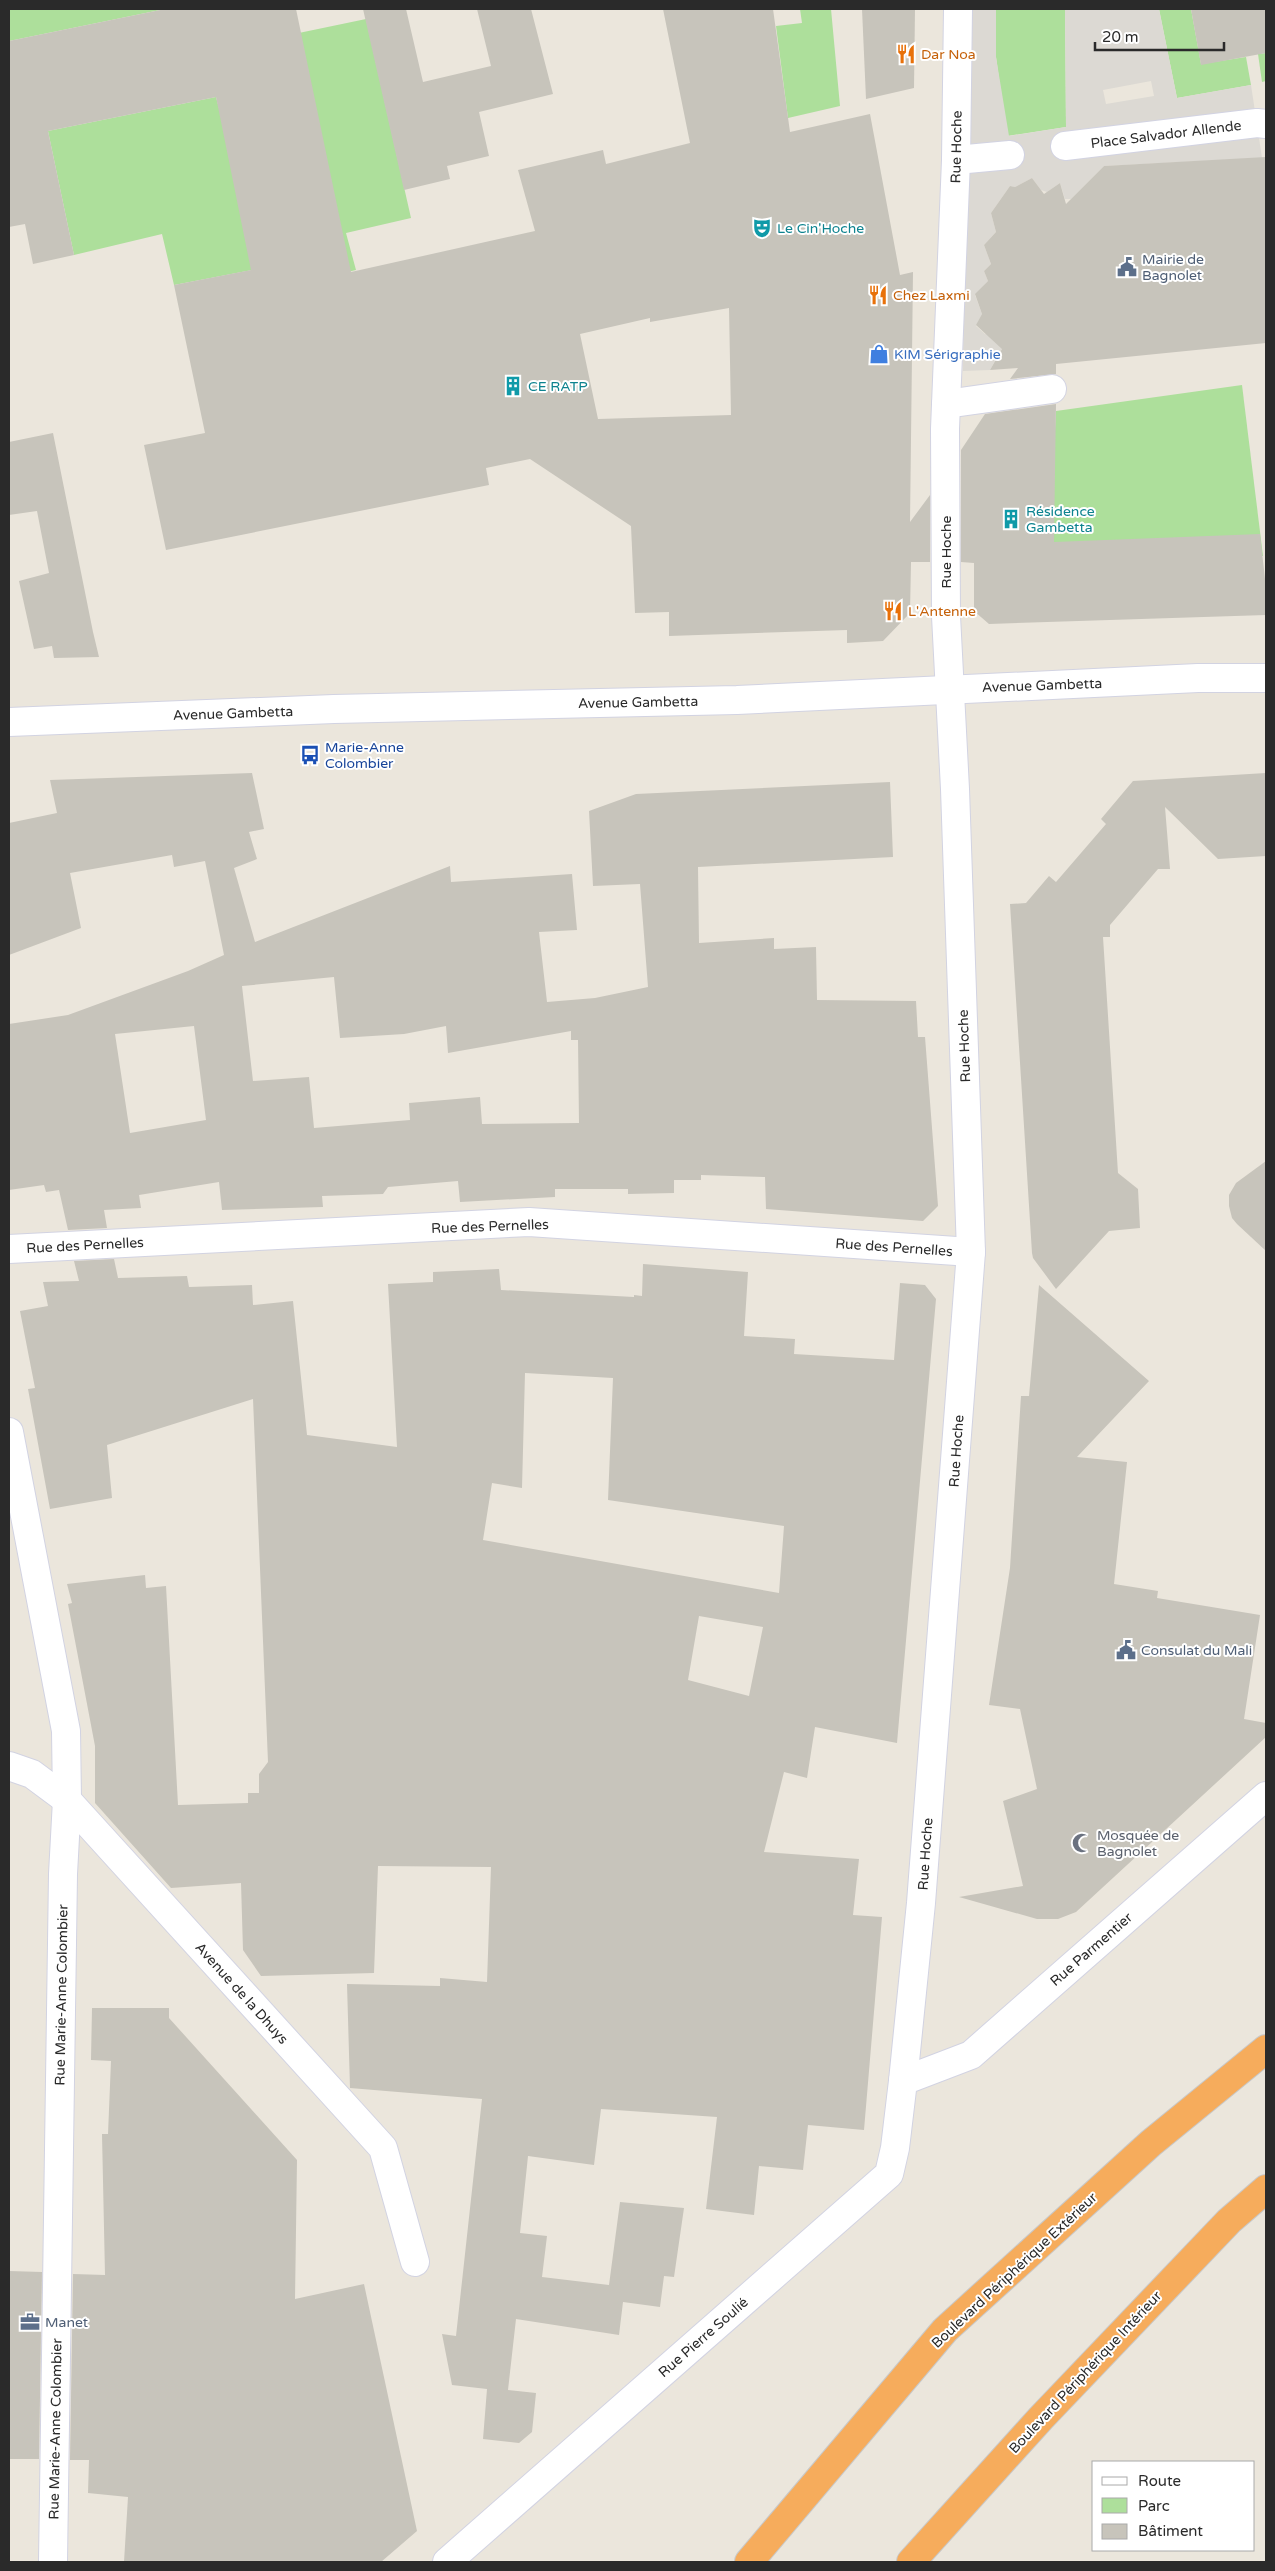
<svg xmlns="http://www.w3.org/2000/svg" width="1275" height="2571" font-family="'Varela Round',sans-serif">
<style>
.green{fill:#addf9b}
.plaza{fill:#dcd9d3;fill-rule:evenodd}
.building{fill:#c7c4bb;fill-rule:evenodd}
.lines{fill:none;stroke-linecap:round;stroke-linejoin:round}
.street-casing{stroke:#d2d3e2;stroke-width:30}
.secondary-casing{stroke:#d2d3e2;stroke-width:30}
.highway-casing{stroke:#c8c8c8;stroke-width:30}
.street{stroke:#fff;stroke-width:28}
.secondary{stroke:#fff;stroke-width:28}
.highway{stroke:#f6ac5c;stroke-width:28}
.labels{text-anchor:middle;stroke-width:4;stroke-linejoin:round;paint-order:stroke}
.food-label{font-size:14px;fill:#c56008;stroke:#fff;text-anchor:start}
.street-label{font-size:14px;fill:#2a2a2a;stroke:#fff}
.culture-label{font-size:14px;fill:#0d838f;stroke:#fff;text-anchor:start}
.service-label{font-size:14px;fill:#4e5e75;stroke:#fff;text-anchor:start}
.shop-label{font-size:14px;fill:#366cbe;stroke:#fff;text-anchor:start}
.transit-label{font-size:14px;fill:#164399;stroke:#fff;text-anchor:start}
.worship-label{font-size:14px;fill:#5b616d;stroke:#fff;text-anchor:start}
</style>
<rect width="100%" height="100%" fill="#ebe6dc"/>
<g class="green">
<path d="M9,9H165L9,41Z"/>
<path d="M800,9H831L840,106L788,118L776,26L802,23Z"/>
<path d="M996,9H1065L1066,127L1007,136L996,57Z"/>
<path d="M1159,9H1191L1201,64L1246,57L1251,85L1177,98Z"/>
<path d="M366,19L411,218L346,233L356,270L317,279L270,39Z"/>
<path d="M1266,53V81L1262,82L1258,54Z"/>
<path d="M216,97L262,268L174,285L162,234L74,255L48,131Z"/>
<path d="M1242,385L1263,556H1048L1056,411Z"/>
</g>
<path class="plaza" d="M967,9H996V57L1009,136L1066,127L1065,9H1159L1177,98L1251,85L1262,158L1104,166L1071,199H1065L1060,183L1047,192L1041,190L1032,178L1015,187L1010,186L991,213L996,232L984,245L991,264L984,271L988,281L975,295L982,314L976,326L985,334L1008,338L990,370L963,371ZM1151,81L1154,96L1106,104L1103,90Z"/>
<g class="building">
<path d="M165,9H296L351,272L535,231L518,170L603,150L606,164L690,143L663,9H773L790,132L870,114L900,275L913,272L910,522L930,495V562H911L910,613L883,641L847,643V630L669,636V612L635,613L631,526L530,459L486,468L489,485L166,550L144,445L205,433L174,285L251,270L216,97L48,131L74,255L33,264L25,224L9,227V41ZM729,308L731,415L598,419L580,334L650,318V322Z"/>
<path d="M363,9H406L423,82L491,66L477,9H531L553,94L479,112L489,156L447,166L450,179L404,190Z"/>
<path d="M862,9H915L914,88L866,99Z"/>
<path d="M1191,9H1266V53L1201,65Z"/>
<path d="M1266,157V343L1056,364V374L1010,379L1018,368L990,370L1002,349L976,325L982,314L975,294L988,281L984,271L991,264L984,245L996,232L991,213L1010,186L1015,187L1032,178L1044,194L1060,183L1066,204L1104,166Z"/>
<path d="M1056,404L1054,542L1260,534L1266,588V615L989,624L974,611V563L961,562V450L985,414Z"/>
<path d="M53,433L93,632L99,657L54,658L52,646L34,649L19,581L49,573L37,511L9,515V442Z"/>
<path d="M252,773L264,829L249,832L257,859L234,868L255,942L450,866L451,882L572,874L577,930L539,932L547,1002L595,998L648,987L640,884L593,886L589,811L636,794L890,782L893,857L698,867L699,943L774,938V949L816,947L817,1000L916,1001L918,1037H925L938,1206L923,1221L766,1209L765,1177L701,1175V1180H674V1193L628,1194V1189H555V1197L460,1202L458,1181L388,1187L383,1194L322,1196L323,1207L222,1210L219,1182L139,1195L141,1208L104,1210L107,1228L68,1230L59,1190L46,1192L44,1185L9,1190V1024L68,1015L188,971L224,955L205,861L174,867L172,855L70,873L81,928L9,955V823L57,813L50,780ZM334,977L340,1038L404,1034L446,1026L448,1053L571,1031V1040H578L579,1123L482,1124L480,1097L409,1103L410,1120L314,1128L309,1077L253,1081L242,986ZM194,1026L206,1120L130,1133L115,1034Z"/>
<path d="M1266,773V856L1218,859L1165,807L1170,869H1158L1110,925V937H1103L1118,1173L1138,1189L1140,1228L1109,1231L1056,1289L1033,1258L1032,1253L1010,904L1026,903L1049,876L1056,882L1106,824L1101,819L1133,781Z"/>
<path d="M1266,1161V1251L1237,1224L1232,1218L1229,1206V1195L1236,1183Z"/>
<path d="M114,1259L118,1278L187,1276L189,1287L252,1285L253,1305L293,1301L307,1435L397,1447L388,1284L433,1282V1272L499,1269L501,1290L634,1297V1295L642,1296L643,1264L748,1272L744,1336L795,1339L794,1354L894,1360L900,1283L925,1285L936,1299L897,1743L815,1727L807,1778L784,1772L764,1852L859,1859L853,1915L882,1917L864,2130L808,2125L803,2170L759,2166L754,2215L706,2209L717,2117L601,2109L594,2165L528,2156L520,2233L547,2236L542,2277L609,2285L620,2202L684,2208L674,2277L664,2276L660,2307L623,2302L619,2335L516,2319L508,2390L536,2393L532,2432L519,2443L483,2439L487,2389L452,2385L442,2334L456,2336L482,2099L350,2088L347,1984L440,1986V1978L487,1982L491,1867L378,1866L374,1973L261,1976L243,1950L241,1883L171,1888L95,1803V1746L68,1604L72,1603L67,1584L145,1575L146,1588L166,1586L178,1805L248,1803V1793H259V1774L268,1762L253,1399L107,1445L112,1498L50,1509L28,1389L35,1388L20,1311L48,1306L43,1282L79,1281L74,1261ZM525,1373L613,1378L608,1500L784,1526L779,1593L483,1540L492,1483L522,1488ZM699,1616L763,1627L749,1696L688,1680Z"/>
<path d="M1039,1285L1149,1381L1077,1457L1127,1462L1114,1584L1158,1591L1157,1598L1260,1615L1244,1719L1266,1723V1737L1076,1912L1058,1919H1037L959,1897L1023,1886L1003,1801L1037,1789L1020,1709L989,1705L1010,1568L1021,1396H1029Z"/>
<path d="M92,2008H169V2018L297,2160L295,2299L364,2284L417,2531L381,2562H124L128,2497L88,2493L89,2460H70L73,2274L105,2275L102,2134H108L111,2061L91,2060Z"/>
<path d="M9,2271L42,2272L39,2459H9Z"/>
</g>
<g class="lines">
<defs>
<g id="street">
<path d="M1065,146L1257,123L1266,124"/>
<path d="M956,160L1010,155"/>
<path d="M946,404L1052,389"/>
<path d="M9,1249L529,1222L971,1252"/>
<path d="M9,1432L66,1731L67,1800L63,1874L53,2562"/>
<path d="M9,1766L32,1774L67,1800L383,2148L415,2262"/>
<path d="M903,2081L921,1903L971,1252L955,789L946,616L945,429L956,160L958,9"/>
</g>
<g id="secondary">
<path d="M9,722L334,709L737,700L1198,678H1266"/>
<path d="M447,2562L889,2174L895,2148L903,2081L971,2055L1266,1796"/>
</g>
<g id="highway">
<path d="M749,2562L945,2330L1151,2143L1266,2049"/>
<path d="M911,2562L1041,2418L1229,2221L1266,2189"/>
</g>
</defs>
<use href="#street" class="street-casing"/>
<use href="#secondary" class="secondary-casing"/>
<use href="#highway" class="highway-casing"/>
<use href="#street" class="street"/>
<use href="#secondary" class="secondary"/>
<use href="#highway" class="highway"/>
</g>
<defs>
<symbol id="restaurant-bare" viewBox="-9 -9 18 18"><path d="M-5-6h1v4h1v-4h1v4h1v-4h1v5L-1.5 .5V6h-2V.5L-5-1ZM5-6V6H3V1.5H1.5Q1.5-4 5-6Z" fill="#e8710a" stroke="#fff" stroke-width="2.5" paint-order="stroke"/></symbol>
<symbol id="theatre-bare" viewBox="-9 -9 18 18"><path d="M-5-5.5Q0-4 5-5.5V0Q5 5 0 6Q-5 5-5 0ZM-3.3-2.5H-1v1.5H-3.3ZM1-2.5H3.3v1.5H1ZM-2.8 1Q0 5.5 2.8 1Z" fill="#0f9aa8" stroke="#fff" stroke-width="2.5" paint-order="stroke"/></symbol>
<symbol id="civic-bare" viewBox="-9 -9 18 18"><path d="M-.6-6.5H3V-4.5H.6V-3L4-1V1h2V6H-6V1h2V-1L-.6-3ZM-1.2 2.5V6h2.4V2.5Z" fill="#5c6f8a" stroke="#fff" stroke-width="2.5" paint-order="stroke"/></symbol>
<symbol id="shop-bare" viewBox="-9 -9 18 18"><path d="M-5-2.5h2.3a2.7 3.5 0 0 1 5.4 0H5L5.5 6h-11ZM-1.5-2.5h3a1.5 2.3 0 0 0-3 0Z" fill="#3f7fe0" stroke="#fff" stroke-width="2.5" paint-order="stroke"/></symbol>
<symbol id="building-bare" viewBox="-9 -9 18 18"><path d="M-4-6H4V6H1V3H-1V6H-4ZM-2.5-4.3h1.7v1.8h-1.7ZM.8-4.3h1.7v1.8H.8ZM-2.5-1h1.7V.8h-1.7ZM.8-1h1.7V.8H.8Z" fill="#0f9aa8" stroke="#fff" stroke-width="2.5" paint-order="stroke"/></symbol>
<symbol id="bus-bare" viewBox="-9 -9 18 18"><path d="M-5-6H5V4H4V6H2V4H-2V6H-4V4H-5ZM-3.5-4V0h7V-4ZM-3.5 1.2v1.5H-2V1.2ZM2 1.2v1.5H3.5V1.2Z" fill="#1a4fb4" stroke="#fff" stroke-width="2.5" paint-order="stroke"/></symbol>
<symbol id="mosque-bare" viewBox="-9 -9 18 18"><path d="M3.5-4.9A6 6 0 1 0 3.5 4.9A5 5 0 1 1 3.5-4.9Z" fill="#6b7280" stroke="#fff" stroke-width="2.5" paint-order="stroke"/></symbol>
<symbol id="office-bare" viewBox="-9 -9 18 18"><path d="M-6-3h4V-5.5h4V-3h4V5H-6ZM-1-4.5V-3h2v-1.5ZM-6 0V1H6V0Z" fill="#5c6f8a" stroke="#fff" stroke-width="2.5" paint-order="stroke"/></symbol>
</defs>
<g fill-rule="evenodd">
<use href="#restaurant-bare" x="892" y="40" width="28" height="28"/>
<use href="#theatre-bare" x="748" y="214" width="28" height="28"/>
<use href="#civic-bare" x="1113" y="253" width="28" height="28"/>
<use href="#restaurant-bare" x="864" y="281" width="28" height="28"/>
<use href="#shop-bare" x="865" y="340" width="28" height="28"/>
<use href="#building-bare" x="499" y="372" width="28" height="28"/>
<use href="#building-bare" x="997" y="505" width="28" height="28"/>
<use href="#restaurant-bare" x="879" y="597" width="28" height="28"/>
<use href="#bus-bare" x="296" y="741" width="28" height="28"/>
<use href="#civic-bare" x="1112" y="1636" width="28" height="28"/>
<use href="#mosque-bare" x="1068" y="1829" width="28" height="28"/>
<use href="#office-bare" x="16" y="2308" width="28" height="28"/>
</g>
<g class="labels">
<g class="food-label">
<text x="921" y="59">Dar Noa</text>
<text x="893" y="300">Chez Laxmi</text>
<text x="908" y="616">L'Antenne</text>
</g>
<g class="street-label">
<text transform="translate(1166 134) rotate(-7)" y="5">Place Salvador Allende</text>
<text transform="translate(956 147) rotate(-89)" y="5">Rue Hoche</text>
<text transform="translate(946 552) rotate(-90)" y="5">Rue Hoche</text>
<text transform="translate(1042 685) rotate(-2)" y="5">Avenue Gambetta</text>
<text transform="translate(638 702) rotate(-1)" y="5">Avenue Gambetta</text>
<text transform="translate(233 713) rotate(-2)" y="5">Avenue Gambetta</text>
<text transform="translate(964 1046) rotate(-92)" y="5">Rue Hoche</text>
<text transform="translate(490 1226) rotate(-2)" y="5">Rue des Pernelles</text>
<text transform="translate(85 1245) rotate(-3)" y="5">Rue des Pernelles</text>
<text transform="translate(894 1247) rotate(4)" y="5">Rue des Pernelles</text>
<text transform="translate(956 1451) rotate(-86)" y="5">Rue Hoche</text>
<text transform="translate(925 1854) rotate(-86)" y="5">Rue Hoche</text>
<text transform="translate(1091 1949) rotate(-41)" y="5">Rue Parmentier</text>
<text transform="translate(242 1993) rotate(48)" y="5">Avenue de la Dhuys</text>
<text transform="translate(61 1995) rotate(-89)" y="5">Rue Marie-Anne Colombier</text>
<text transform="translate(1014 2270) rotate(-43)" y="5">Boulevard Périphérique Extérieur</text>
<text transform="translate(703 2337) rotate(-41)" y="5">Rue Pierre Soulié</text>
<text transform="translate(1085 2372) rotate(-47)" y="5">Boulevard Périphérique Intérieur</text>
<text transform="translate(55 2429) rotate(-89)" y="5">Rue Marie-Anne Colombier</text>
</g>
<g class="culture-label">
<text x="777" y="233">Le Cin'Hoche</text>
<text x="528" y="391">CE RATP</text>
<text x="1026" y="516">Résidence<tspan x="1026" dy="16">Gambetta</tspan></text>
</g>
<g class="service-label">
<text x="1142" y="264">Mairie de<tspan x="1142" dy="16">Bagnolet</tspan></text>
<text x="1141" y="1655">Consulat du Mali</text>
<text x="45" y="2327">Manet</text>
</g>
<g class="shop-label">
<text x="894" y="359">KIM Sérigraphie</text>
</g>
<g class="transit-label">
<text x="325" y="752">Marie-Anne<tspan x="325" dy="16">Colombier</tspan></text>
</g>
<g class="worship-label">
<text x="1097" y="1840">Mosquée de<tspan x="1097" dy="16">Bagnolet</tspan></text>
</g>
</g>
<rect width="1275" height="2571" fill="none" stroke="#2a2a2a" stroke-width="20"/>
<rect x="1092" y="2461" width="162" height="90" fill="#ffffff" stroke="#aaaaaa"/>
<rect x="1102" y="2477" width="25" height="8" fill="#ffffff" stroke="#aaaaaa"/>
<text x="1138" y="2486" font-size="15" fill="#2a2a2a">Route</text>
<rect x="1102" y="2498" width="25" height="15" fill="#addf9b" stroke="#aaaaaa"/>
<text x="1138" y="2511" font-size="15" fill="#2a2a2a">Parc</text>
<rect x="1102" y="2524" width="25" height="15" fill="#c7c4bb" stroke="#aaaaaa"/>
<text x="1138" y="2536" font-size="15" fill="#2a2a2a">Bâtiment</text>
<path d="M1095 42v8h129v-8" fill="none" stroke="#2a2a2a" stroke-width="2.5"/>
<text x="1102" y="42" font-size="15" fill="#2a2a2a" stroke="#ffffff" stroke-width="4" paint-order="stroke">20 m</text>
</svg>
